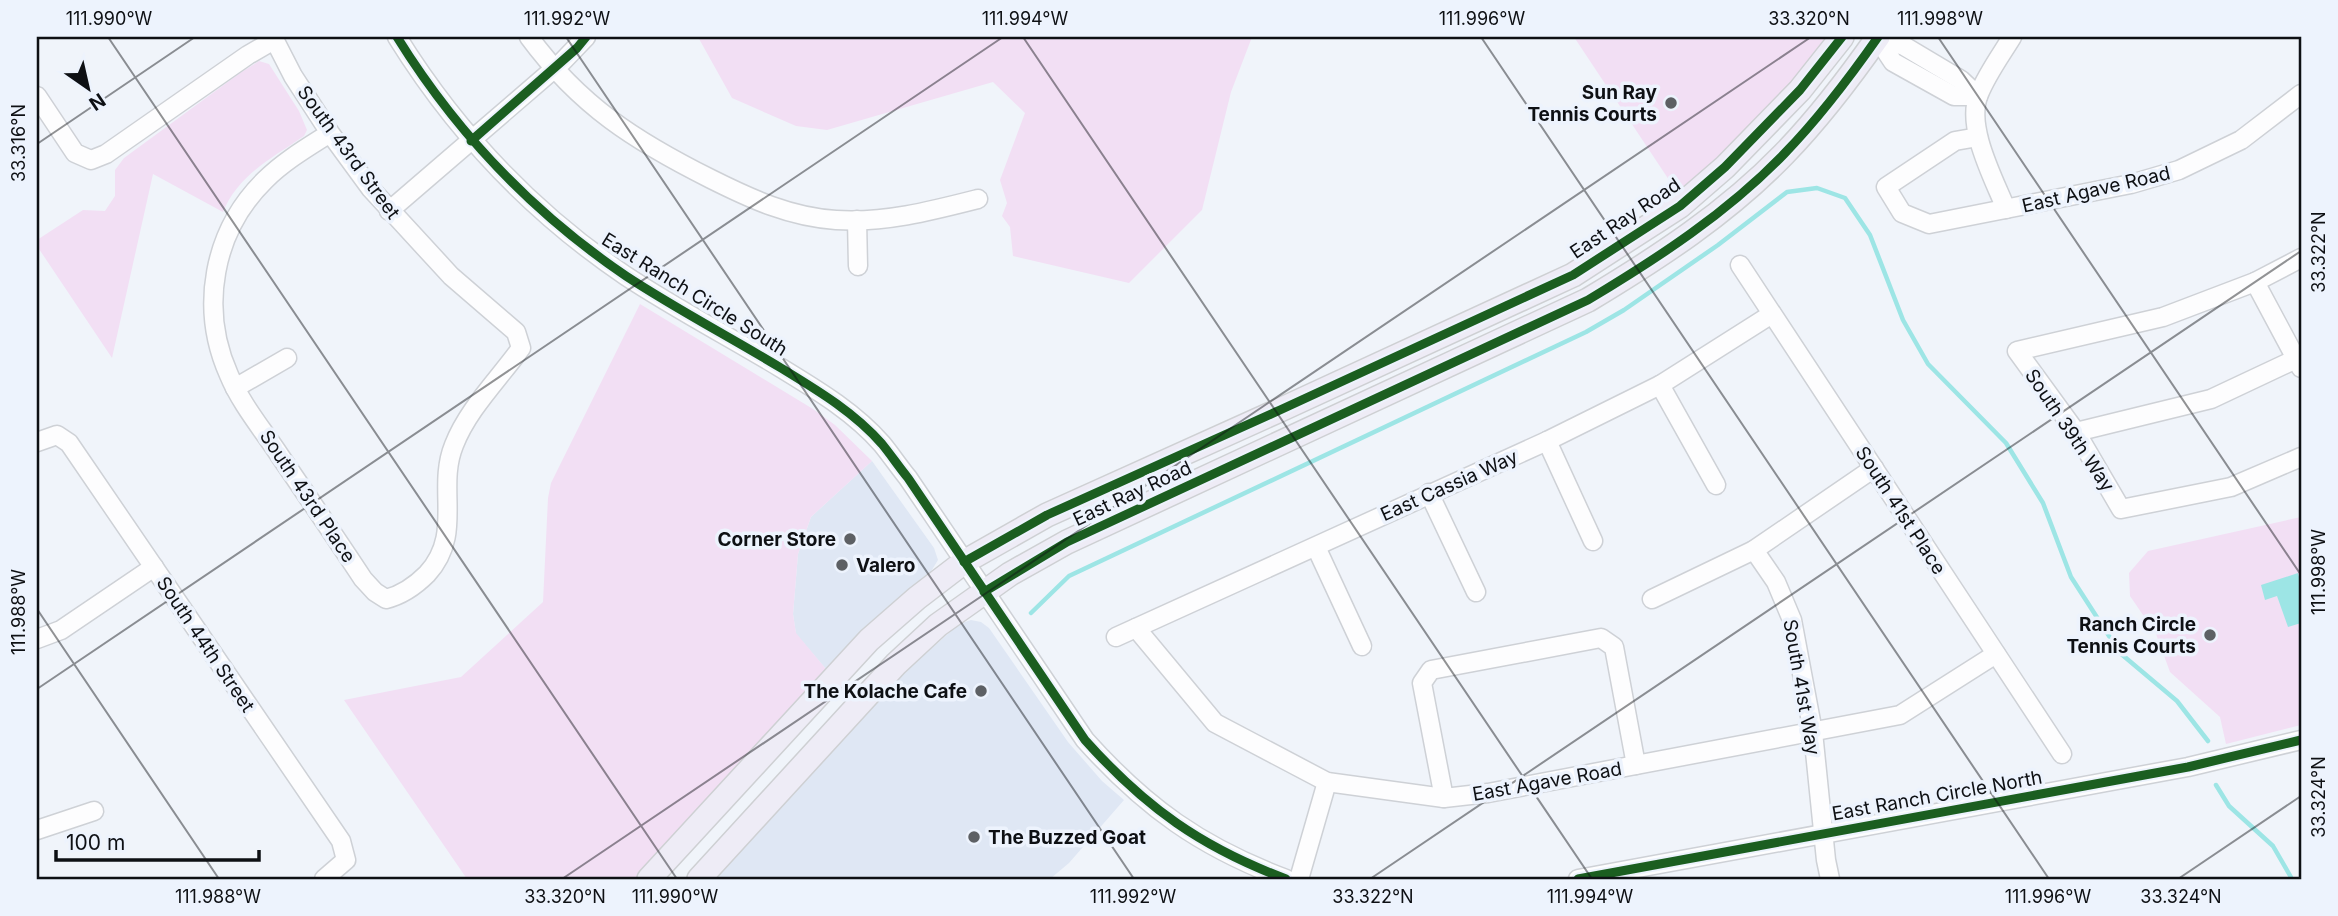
<svg xmlns="http://www.w3.org/2000/svg" width="2338" height="916" font-family="Inter,sans-serif">
<style>
.built{fill:#dfe7f4}
.green{fill:#f2dff4}
.water{fill:#9de5e5}
.lines{fill:none;stroke-linecap:round;stroke-linejoin:round}
.stream{stroke:#9de5e5;stroke-width:4.5}
.minor-casing{stroke:#ced1d6;stroke-width:21}
.major-casing{stroke:#ced0d3;stroke-width:26}
.minor{stroke:#fdfdfe;stroke-width:18}
.major{stroke:#eeecf6;stroke-width:23}
.cycleway-casing{stroke:#edf3fd;stroke-width:13}
.cycleway{stroke:#1b5e20;stroke-width:9}
.ticks{fill:none;stroke:#0e1014;stroke-width:2;stroke-opacity:0.45}
.poi-dot{fill:#5d6064;stroke:#edf3fd;stroke-width:2.5}
.labels{text-anchor:middle;stroke-width:7;stroke-linejoin:round;paint-order:stroke}
.poi-label{font-size:19px;font-weight:bold;fill:#0e1014;stroke:#edf3fd;text-anchor:end}
.street-label{font-size:19px;fill:#0e1014;stroke:#edf3fd}
.neatline{fill:none;stroke:#0e1014;stroke-width:2.5}
.ticks-label{font-size:18px;text-anchor:middle;fill:#0e1014}
</style>
<rect width="100%" height="100%" fill="#f0f4fa"/>
<g class="built">
<path d="M872,461L934,548L938,560L930,573L906,593L826,669L796,634L793,614L798,554L811,517Z"/>
<path d="M971,620L981,622L989,628L1068,742L1102,781L1124,800L1069,863L1050,879H715L894,682L959,624Z"/>
</g>
<g class="green">
<path d="M698,37H1252L1231,92L1202,210L1129,283L1013,256L1010,227L1002,216L1007,203L1000,180L1025,113L993,82L827,130L796,126L732,98Z"/>
<path d="M1574,37H1829L1777,101L1735,144L1677,192Z"/>
<path d="M259,61L269,64L299,111L307,130L304,136C272,158 238,175 223,212L153,174L112,358L37,246V240L83,210L105,211L115,196V170L124,158L240,73Z"/>
<path d="M640,304L813,409L835,425L872,461L811,517L798,554L793,614L796,633L826,669L636,879H467L344,700L461,677L543,602L548,498L551,483Z"/>
<path d="M2301,517V725L2226,744L2220,717L2170,672L2156,634L2130,596L2129,573L2148,551Z"/>
</g>
<path class="water" d="M2298,573L2301,584V623L2288,627L2277,596L2265,600L2261,585Z"/>
<g class="lines">
<g class="stream">
<path d="M1031,613L1069,576L1586,332L1624,310L1718,245L1787,192L1817,188L1845,198L1870,235L1903,320L1928,364L2006,443L2043,503L2071,577L2120,653L2177,701L2208,741"/>
<path d="M2216,785L2229,806L2273,846L2292,879"/>
</g>
<defs>
<g id="minor">
<path d="M273,37L293,76L330,133L371,189L451,276L516,332L521,348C498,380 468,409 454,445C436,489 464,534 427,574C415,586 402,595 386,599L375,592L363,579C336,538 308,497 280,456C263,430 241,404 229,375C199,308 213,231 265,180C284,161 308,147 330,133"/>
<path d="M397,37C456,132 533,213 626,276C676,309 730,337 781,368C817,390 854,412 882,444C891,455 899,467 908,478L1085,740C1146,808 1201,847 1286,879"/>
<path d="M529,37C580,106 635,141 711,179C751,199 790,217 836,220C885,223 931,211 978,199"/>
<path d="M1875,37L1904,46L1961,80L1978,96"/>
<path d="M1877,38L1893,62L1954,96H1978"/>
<path d="M37,96L75,153L91,160L106,154L248,55L274,40"/>
<path d="M1978,137L1955,141L1886,187L1902,213L1929,224L2131,184L2179,170L2241,140L2301,94"/>
<path d="M2006,209C1994,179 1965,126 1979,94C1987,74 2001,55 2012,37"/>
<path d="M389,211L562,62L586,37"/>
<path d="M857,220L858,266"/>
<path d="M2301,258L2255,282L2163,317L2017,351L2076,432L2121,509L2231,487L2301,457"/>
<path d="M1740,265L2062,754"/>
<path d="M2255,282L2301,368"/>
<path d="M1660,385L1716,485"/>
<path d="M235,388L287,358"/>
<path d="M2076,432L2211,399L2296,359"/>
<path d="M1547,441L1593,541"/>
<path d="M37,442L57,435L69,443L341,841L346,860L324,879"/>
<path d="M1429,493L1476,592"/>
<path d="M1316,547L1362,646"/>
<path d="M1754,550L1776,582L1792,620L1813,732L1826,860L1830,879"/>
<path d="M1652,599L1754,550L1874,468"/>
<path d="M1136,628L1215,723L1327,782L1444,798L1488,793L1900,715L1996,654"/>
<path d="M1116,637L1547,441L1660,385L1772,314"/>
<path d="M37,639L61,630L154,567"/>
<path d="M1444,798L1422,683L1431,670L1601,638L1614,647L1636,765"/>
<path d="M37,830L94,811"/>
<path d="M1299,879L1327,782"/>
<path d="M1578,879L2188,767L2301,740"/>
</g>
<g id="major">
<path d="M649,879L869,640L917,598L964,562L1047,515L1280,410L1573,275L1680,206L1725,167L1800,90L1842,37"/>
<path d="M699,879L896,664L938,625L1010,574L1067,542L1588,300C1658,258 1727,213 1784,154C1819,118 1850,77 1878,37"/>
</g>
</defs>
<use href="#minor" class="minor-casing"/>
<use href="#major" class="major-casing"/>
<use href="#minor" class="minor"/>
<use href="#major" class="major"/>
<defs>
<g id="cycleway">
<path d="M397,37C456,132 533,213 626,276C676,309 730,337 781,368C817,390 854,412 882,444C891,455 899,467 908,478L1085,740C1146,808 1201,847 1286,879"/>
<path d="M471,141L577,48L586,37"/>
<path d="M964,562L1047,515L1280,410L1573,275L1680,206L1725,167L1800,90L1842,37"/>
<path d="M984,592L1067,542L1588,300C1658,258 1727,213 1784,154C1819,118 1850,77 1878,37"/>
<path d="M1578,879L2188,767L2301,740"/>
</g>
</defs>
<use href="#cycleway" class="cycleway-casing"/>
<use href="#cycleway" class="cycleway"/>
</g>
<path class="ticks" d="M108,37L677,879M566,37L1134,879M1023,37L1592,879M1481,37L2049,879M1938,37L2301,575M37,144L195,37M37,609L219,879M37,689L1003,37M562,879L1811,37M1370,879L2301,251M2178,879L2301,796"/>
<g class="poi-dot">
<circle cx="1671" cy="103" r="7"/>
<circle cx="850" cy="539" r="7"/>
<circle cx="842" cy="565" r="7"/>
<circle cx="2210" cy="635" r="7"/>
<circle cx="981" cy="691" r="7"/>
<circle cx="974" cy="837" r="7"/>
</g>
<g class="labels">
<g class="poi-label">
<text x="1657" y="99">Sun Ray<tspan x="1657" dy="22">Tennis Courts</tspan></text>
<text x="836" y="546">Corner Store</text>
<text x="856" y="572" text-anchor="start">Valero</text>
<text x="2196" y="631">Ranch Circle<tspan x="2196" dy="22">Tennis Courts</tspan></text>
<text x="967" y="698">The Kolache Cafe</text>
<text x="988" y="844" text-anchor="start">The Buzzed Goat</text>
</g>
<g class="street-label">
<text transform="translate(349 152) rotate(54)" y="7">South 43rd Street</text>
<text transform="translate(2096 189) rotate(-13)" y="7">East Agave Road</text>
<text transform="translate(1625 218) rotate(-34)" y="7">East Ray Road</text>
<text transform="translate(695 294) rotate(32)" y="7">East Ranch Circle South</text>
<text transform="translate(2070 430) rotate(56)" y="7">South 39th Way</text>
<text transform="translate(1449 485) rotate(-24)" y="7">East Cassia Way</text>
<text transform="translate(1132 493) rotate(-25)" y="7">East Ray Road</text>
<text transform="translate(308 496) rotate(56)" y="7">South 43rd Place</text>
<text transform="translate(1901 510) rotate(57)" y="7">South 41st Place</text>
<text transform="translate(206 644) rotate(56)" y="7">South 44th Street</text>
<text transform="translate(1802 687) rotate(80)" y="7">South 41st Way</text>
<text transform="translate(1547 781) rotate(-10)" y="7">East Agave Road</text>
<text transform="translate(1937 795) rotate(-10)" y="7">East Ranch Circle North</text>
</g>
</g>
<rect width="2338" height="916" fill="none" stroke="#edf3fd" stroke-width="77"/>
<g transform="translate(88 88) rotate(146)" stroke="#edf3fd" stroke-width="5" paint-order="stroke">
<path d="M0-5L12 26L0 18L-12 26Z" fill="#0e1014"/>
<text y="-10" font-size="19" font-weight="bold" text-anchor="middle" fill="#0e1014">N</text>
</g>
<path d="M56 850v10h203v-10" fill="none" stroke="#0e1014" stroke-width="3.5"/>
<text x="66" y="850" font-size="21" fill="#0e1014" stroke="#edf3fd" stroke-width="5" paint-order="stroke">100 m</text>
<rect x="38" y="38" width="2262" height="840" class="neatline"/>
<g class="ticks-label">
<text x="109" y="25">111.990°W</text>
<text x="567" y="25">111.992°W</text>
<text x="1025" y="25">111.994°W</text>
<text x="1482" y="25">111.996°W</text>
<text x="1809" y="25">33.320°N</text>
<text x="1940" y="25">111.998°W</text>
<text transform="translate(19 143) rotate(-90)" y="6">33.316°N</text>
<text transform="translate(2319 252) rotate(-90)" y="6">33.322°N</text>
<text transform="translate(2319 572) rotate(-90)" y="6">111.998°W</text>
<text transform="translate(19 612) rotate(-90)" y="6">111.988°W</text>
<text transform="translate(2319 797) rotate(-90)" y="6">33.324°N</text>
<text x="218" y="903">111.988°W</text>
<text x="565" y="903">33.320°N</text>
<text x="675" y="903">111.990°W</text>
<text x="1133" y="903">111.992°W</text>
<text x="1373" y="903">33.322°N</text>
<text x="1590" y="903">111.994°W</text>
<text x="2048" y="903">111.996°W</text>
<text x="2181" y="903">33.324°N</text>
</g>
</svg>
